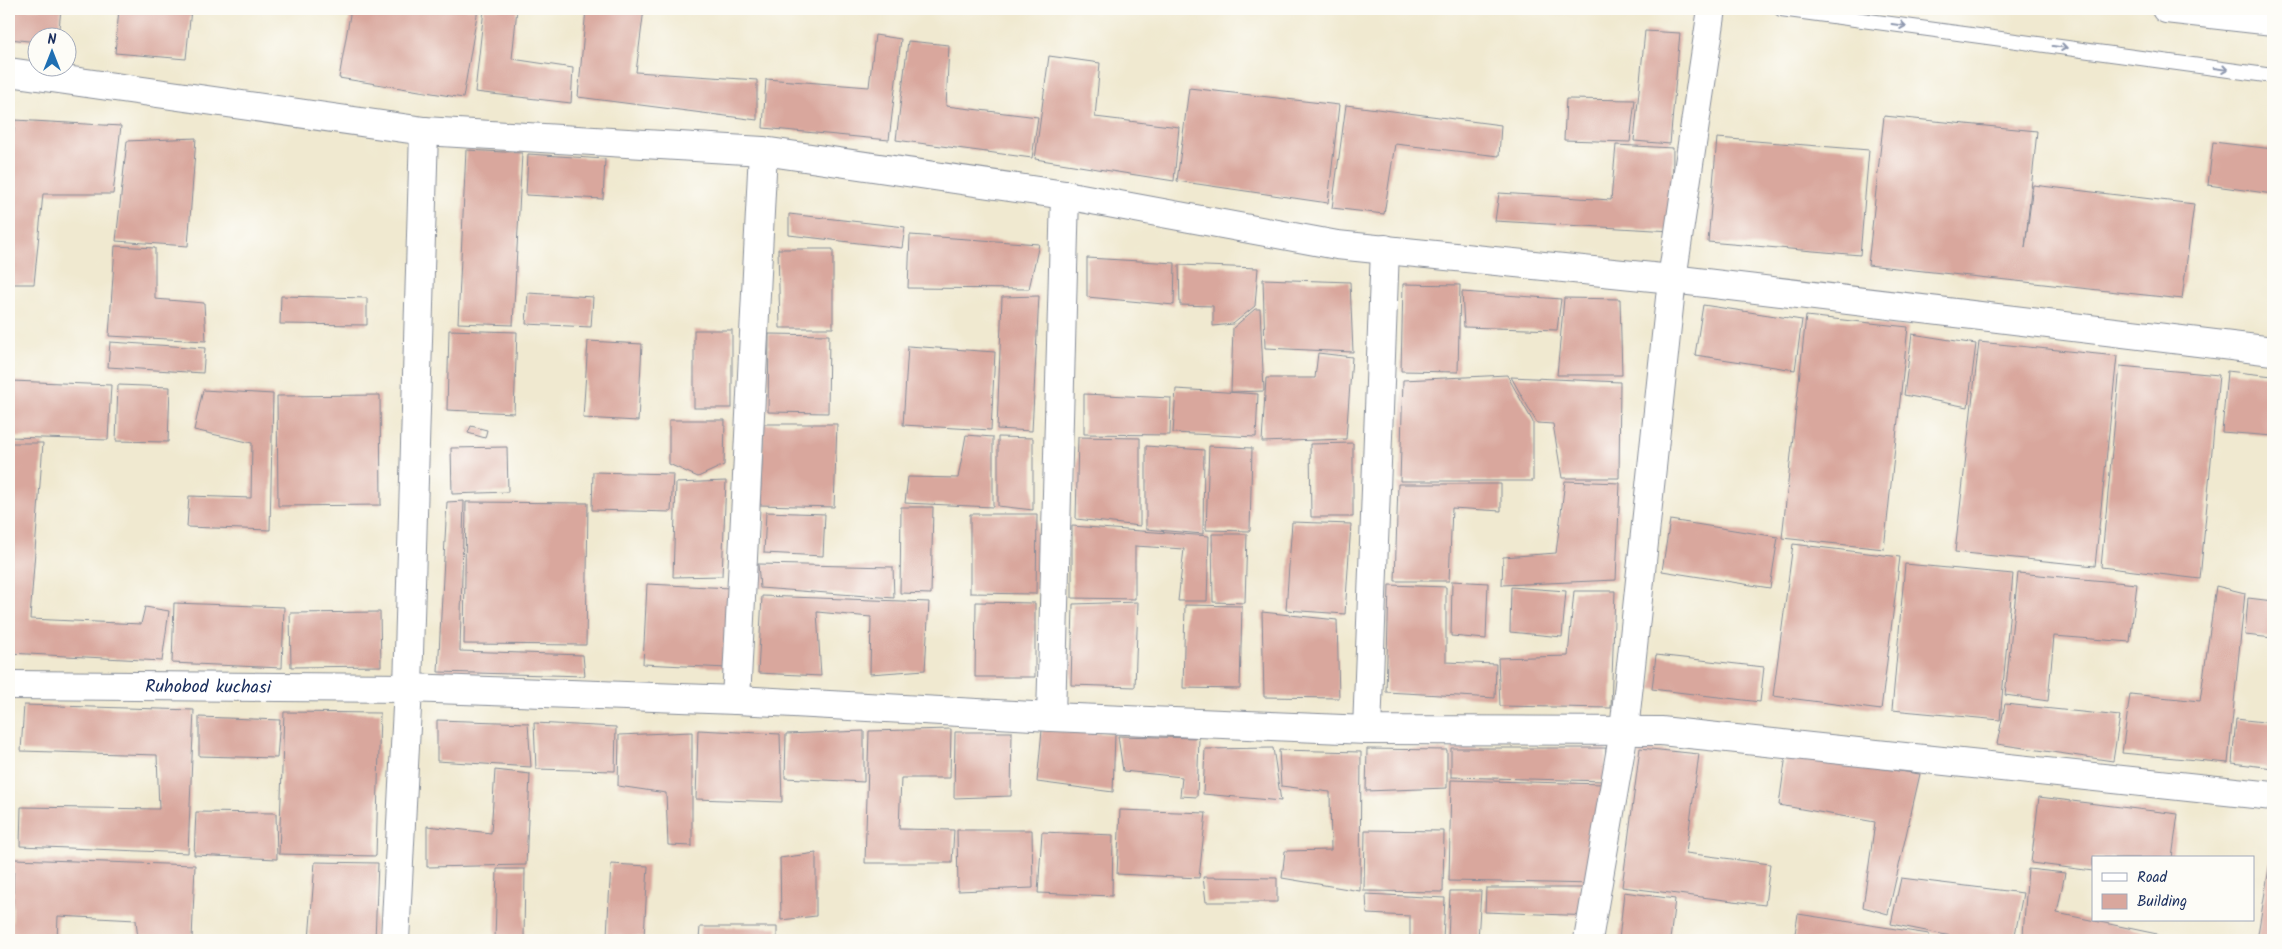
<svg xmlns="http://www.w3.org/2000/svg" width="2282" height="949" font-family="Kalam,sans-serif">
<style>
.building{fill:#d9a79d}
.lines{fill:none;stroke-linecap:round;stroke-linejoin:round}
.lane-casing{stroke:#868c97;stroke-width:16}
.street-casing{stroke:#868c97;stroke-width:30}
.secondary-casing{stroke:#868c97;stroke-width:30}
.lane{stroke:#fff;stroke-width:14}
.street{stroke:#fff;stroke-width:28}
.secondary{stroke:#fff;stroke-width:28}
.oneway{stroke:#8d97ae}
.labels{text-anchor:middle;stroke-width:5;stroke-linejoin:round;paint-order:stroke}
.street-label{font-size:18px;fill:#1b2f5e;stroke:#fdfcf7}
</style>
<rect width="100%" height="100%" fill="#fdfcf7"/>
<filter id="ink" filterUnits="userSpaceOnUse"><feTurbulence type="fractalNoise" baseFrequency=".02" numOctaves="2"/><feDisplacementMap in="SourceGraphic" scale="10" xChannelSelector="R" yChannelSelector="G"/><feConvolveMatrix kernelMatrix="1 2 1 2 8 2 1 2 1" color-interpolation-filters="sRGB"/></filter>
<filter id="wash" filterUnits="userSpaceOnUse"><feTurbulence type="fractalNoise" baseFrequency=".0096" numOctaves="4" result="noise"/><feDisplacementMap in="SourceGraphic" scale="20" xChannelSelector="R" yChannelSelector="G"/><feGaussianBlur stdDeviation="1.12" result="paint"/><feColorMatrix in="noise" values="0 0 0 0 0 0 0 0 0 0 0 0 0 0 0 0 0 1.4 0 .05"/><feComposite in="paint" operator="in"/></filter>
<g filter="url(#wash)">
<rect width="100%" height="100%" fill="#f0e9d0"/>
<g id="blocks">
<g class="building">
<path d="M9,9H61L58,38H38V42L9,39Z"/>
<path d="M119,9H191L186,59L115,53Z"/>
<path d="M351,9H478L463,98L339,78Z"/>
<path d="M484,9H517L512,59L573,68L571,103L475,92Z"/>
<path d="M586,9H644L636,72L757,80V120L578,97Z"/>
<path d="M1645,31L1680,33L1670,144L1634,141Z"/>
<path d="M875,35L901,39L889,140L763,128L766,79L869,87Z"/>
<path d="M908,41L949,45L946,106L1038,117L1032,158L896,140Z"/>
<path d="M1049,56L1100,63L1095,117L1179,127L1174,181L1035,159Z"/>
<path d="M1189,88L1339,105L1328,203L1177,181Z"/>
<path d="M1566,99L1635,100L1630,142L1564,140Z"/>
<path d="M1346,105L1501,125L1499,156L1395,144L1384,214L1332,208Z"/>
<path d="M1884,116L2037,131L2025,248L2033,185L2194,204L2182,299L1868,265Z"/>
<path d="M15,120L121,126L113,194H43L34,284H9V182Z"/>
<path d="M196,138L188,246L116,241L127,141Z"/>
<path d="M1717,138L1869,150L1860,255L1708,242Z"/>
<path d="M2213,142L2273,149V194L2208,185Z"/>
<path d="M1616,145L1673,148L1672,231L1495,221L1499,193L1611,200Z"/>
<path d="M466,150L522,153L513,325L458,323Z"/>
<path d="M528,154L605,159L603,199L526,195Z"/>
<path d="M789,214L905,227L902,248L789,235Z"/>
<path d="M910,235L1039,244L1029,289L908,288Z"/>
<path d="M115,246L155,248V299L204,303L206,341L109,336Z"/>
<path d="M778,249H833V328H780Z"/>
<path d="M1087,258L1175,263L1174,305L1087,297Z"/>
<path d="M1179,265L1258,268L1255,306L1233,324L1213,326V306L1180,305Z"/>
<path d="M1263,279L1350,282L1353,352L1265,348Z"/>
<path d="M1403,284L1460,285L1458,372L1401,371Z"/>
<path d="M1462,292L1561,299L1557,330L1464,327Z"/>
<path d="M528,293L593,297L591,327L526,324Z"/>
<path d="M281,296L367,298V325L280,324Z"/>
<path d="M1039,296L1032,431L997,429L1002,297Z"/>
<path d="M1564,298L1620,299L1622,375H1557Z"/>
<path d="M1703,305L1802,320L1795,370L1695,355Z"/>
<path d="M1255,309H1260L1264,391L1231,392L1233,328Z"/>
<path d="M1806,316L1908,327L1884,549L1782,538Z"/>
<path d="M449,330L517,332L514,413L447,410Z"/>
<rect x="694" y="330" width="38" height="78"/>
<path d="M769,334L829,335L828,413L768,412Z"/>
<path d="M1912,334L1976,344L1968,407L1904,395Z"/>
<path d="M588,341L642,344L638,421L583,418Z"/>
<path d="M110,342L205,348L203,373L108,367Z"/>
<path d="M1979,342L2117,356L2095,566L1955,552Z"/>
<path d="M908,346L995,352L991,430L903,425Z"/>
<path d="M1318,353L1352,357L1346,439L1262,442L1266,378H1315Z"/>
<path d="M2120,366L2219,375L2200,579L2101,567Z"/>
<path d="M2227,371L2273,376V436L2222,432Z"/>
<path d="M1507,375L1533,422V481H1400L1403,380Z"/>
<path d="M1511,377L1620,382L1619,478H1562L1553,424L1537,423Z"/>
<path d="M12,381L111,385L108,440L9,437Z"/>
<path d="M118,385L170,387L168,442L116,441Z"/>
<path d="M1176,389L1258,394L1256,437L1173,433Z"/>
<path d="M203,390L273,394L270,530L187,527L189,496L251,498L252,443L194,430Z"/>
<path d="M1084,394L1171,398L1170,435L1084,434Z"/>
<path d="M380,395L381,505L278,506L277,396Z"/>
<path d="M669,420H725L724,465L698,477L669,464Z"/>
<path d="M764,424H837L834,507L760,505Z"/>
<path d="M471,426L487,430L485,438L468,433Z"/>
<path d="M966,435L993,437V507L905,503L908,477L958,478Z"/>
<path d="M998,437L1033,438V510L998,506Z"/>
<path d="M1078,437L1140,438V526L1076,519Z"/>
<path d="M9,443H43L30,619L141,624L145,607L169,611L162,661L9,653Z"/>
<path d="M1353,443V517H1311L1310,444Z"/>
<path d="M1146,446L1204,450L1203,534L1146,529Z"/>
<path d="M1209,446L1252,448L1250,531L1206,530Z"/>
<path d="M507,447L508,492L452,494L451,448Z"/>
<path d="M593,472L673,474L671,512L592,510Z"/>
<path d="M726,481L722,576L673,577L676,483Z"/>
<path d="M1565,481L1620,483L1616,580L1502,585L1503,557L1556,553Z"/>
<path d="M1398,484H1501V511L1452,508L1449,581H1395Z"/>
<path d="M464,501L460,651L583,655L585,676L438,672L447,502Z"/>
<path d="M466,502L588,503L586,645L464,644Z"/>
<path d="M901,507H933L931,594L900,593Z"/>
<path d="M766,512L825,514L823,556L764,553Z"/>
<path d="M970,514H1037L1036,594L970,593Z"/>
<path d="M1670,520L1778,537L1770,588L1662,571Z"/>
<path d="M1292,522L1351,524L1345,614L1286,610Z"/>
<path d="M1072,526L1209,536L1207,601H1178L1184,549L1135,546V599L1072,598Z"/>
<path d="M1212,534H1247L1245,603L1213,602Z"/>
<path d="M1793,544L1900,557L1881,710L1773,696Z"/>
<path d="M758,564L893,567L894,598L760,588Z"/>
<path d="M1905,564L2013,574L2000,720L1892,710Z"/>
<path d="M2018,573L2137,584L2130,642L2054,636L2048,701L2005,695Z"/>
<path d="M1452,581L1488,583L1486,639L1451,636Z"/>
<path d="M647,584L731,588L727,668L643,664Z"/>
<path d="M1389,585L1446,587V662L1496,664L1495,698L1386,692Z"/>
<path d="M2216,586L2245,593L2228,763L2122,753L2130,694L2200,701Z"/>
<path d="M1511,587L1566,591L1562,637L1510,632Z"/>
<path d="M1574,591H1615L1611,708L1500,706L1498,658L1568,656Z"/>
<path d="M762,596L929,602L925,670L870,674L871,617L817,612L821,676L758,673Z"/>
<path d="M2248,598L2273,601V638L2245,635Z"/>
<path d="M976,602L1035,603V677H975Z"/>
<path d="M1138,602L1135,687L1071,685L1073,604Z"/>
<path d="M174,603L284,607L282,668L172,663Z"/>
<path d="M1185,605L1242,606L1240,689L1183,688Z"/>
<path d="M380,612L381,666L291,667L290,613Z"/>
<path d="M1262,612L1337,620L1339,698L1264,697Z"/>
<path d="M1656,655L1764,667L1760,702L1652,689Z"/>
<path d="M2005,704L2120,716L2113,761L1997,744Z"/>
<path d="M24,705L194,710L188,853L20,846L21,807L159,809L157,755L21,751Z"/>
<path d="M284,712L380,713L376,856L279,854Z"/>
<path d="M199,717L280,720L277,758L199,756Z"/>
<path d="M2236,719L2273,723V768L2232,763Z"/>
<path d="M437,720L528,723L531,767L437,761Z"/>
<path d="M534,723L616,727L615,771L536,769Z"/>
<path d="M951,729L950,778H901L899,829L954,830L952,863H865L869,731Z"/>
<path d="M698,730L780,734L782,802L696,799Z"/>
<path d="M1042,730L1115,734L1113,792L1037,782Z"/>
<path d="M864,731V782L785,778L786,734Z"/>
<path d="M692,732V846L668,845L666,793L618,786L619,735Z"/>
<path d="M955,732H1012L1011,796L954,798Z"/>
<path d="M1118,736L1199,738L1197,797L1180,796L1182,777L1123,771Z"/>
<path d="M1273,748L1281,801L1203,794L1205,749Z"/>
<path d="M1451,748H1606L1605,781L1451,777Z"/>
<path d="M1640,748L1699,754L1686,853L1770,864L1765,905L1622,887Z"/>
<path d="M1367,749L1447,750V788L1366,791Z"/>
<path d="M1279,750L1361,752L1360,891L1282,878L1285,851L1331,850L1330,792L1281,786Z"/>
<path d="M1786,755L1920,774L1888,914L1863,907L1875,822L1779,805Z"/>
<path d="M495,770L530,774L526,865L427,867V826L491,833Z"/>
<path d="M1451,780L1604,784L1597,884L1449,881Z"/>
<path d="M2039,797L2178,814L2172,858H2093V871L2031,863Z"/>
<path d="M1120,810L1206,813L1199,878L1117,874Z"/>
<path d="M196,812L276,813L277,859L194,855Z"/>
<path d="M957,830H1032L1033,888L958,891Z"/>
<path d="M1365,830L1444,831L1443,892L1364,891Z"/>
<path d="M1042,832L1113,835L1112,896L1038,893Z"/>
<path d="M2272,850L2273,940H2257Z"/>
<path d="M816,853V916L781,920L780,858Z"/>
<path d="M14,859L195,865L192,940H138L136,920L58,916L57,940H12Z"/>
<path d="M315,862L378,863L375,940H309Z"/>
<path d="M611,864L648,866L644,937L607,935Z"/>
<path d="M497,869H525L524,940H495Z"/>
<path d="M2028,869L2065,873L2057,913L2157,934L2156,940H2053L2023,935Z"/>
<path d="M1203,877L1277,878V902H1206Z"/>
<path d="M1901,878L2023,893L2014,940H1971L1891,924Z"/>
<path d="M1486,888H1595L1593,916L1485,912Z"/>
<path d="M1450,891H1481L1478,940H1448Z"/>
<path d="M1624,892L1675,899L1670,940H1619Z"/>
<path d="M1366,894L1445,898L1443,940H1410V916L1367,914Z"/>
<path d="M1798,914L1929,934V940H1794Z"/>
<path d="M700,927H777V940H699Z"/>
</g>
</g>
</g>
<g filter="url(#ink)">
<use href="#blocks" fill-opacity="0" stroke="#868c97" stroke-width="1"/>
<g class="lines">
<defs>
<path id="lane" d="M1781,9L2273,76"/>
<g id="street">
<path d="M9,72L424,131L763,151L1065,195L1337,245L1672,279L2273,351"/>
<path id="s1" d="M9,685L408,688L736,700L1051,717L1367,730L1661,731L2273,796"/>
<path d="M736,700L763,151"/>
<path d="M1051,717L1065,195"/>
<path d="M1367,730L1385,249"/>
<path d="M395,940L408,688L424,131"/>
<path d="M1588,940L1624,731L1672,279L1712,9"/>
</g>
<path id="secondary" d="M2166,9L2273,21"/>
</defs>
<use href="#lane" class="lane-casing"/>
<use href="#street" class="street-casing"/>
<use href="#secondary" class="secondary-casing"/>
<use href="#lane" class="lane"/>
<use href="#street" class="street"/>
<use href="#secondary" class="secondary"/>
</g>
<defs><path id="oneway-shaft" d="M-6 0H5M1.5-3L5.5 0L1.5 3" fill="none" stroke-width="1.6" stroke-linecap="round" stroke-linejoin="round" transform="scale(1.25)"/></defs>
<g class="oneway">
<use href="#oneway-shaft" transform="translate(1899 25) rotate(8)"/>
<use href="#oneway-shaft" transform="translate(2060 47) rotate(8)"/>
<use href="#oneway-shaft" transform="translate(2221 69) rotate(8)"/>
</g>
</g>
<g class="labels">
<g class="street-label">
<text dy="6" stroke="none"><textPath href="#s1" startOffset="199">Ruhobod kuchasi</textPath></text>
</g>
</g>
<rect width="2282" height="949" fill="none" stroke="#fdfcf7" stroke-width="30"/>
<rect x="2092" y="856" width="162" height="65" fill="#fdfcf7" stroke="#a3aaba"/>
<rect x="2102" y="873" width="25" height="8" fill="#ffffff" stroke="#a3aaba"/>
<text x="2137" y="882" font-size="15" fill="#1b2f5e">Road</text>
<rect x="2102" y="894" width="25" height="15" fill="#d9a79d" stroke="#a3aaba"/>
<text x="2137" y="906" font-size="15" fill="#1b2f5e">Building</text>
<g transform="translate(52 52)"><circle r="24" fill="#fdfcf7" stroke="#a3aaba"/>
<path d="M0-4L9 19L0 12L-9 19Z" fill="#1f6fb2"/>
<text y="-8" font-size="14" font-weight="bold" text-anchor="middle" fill="#1b2f5e">N</text>
</g>
</svg>
